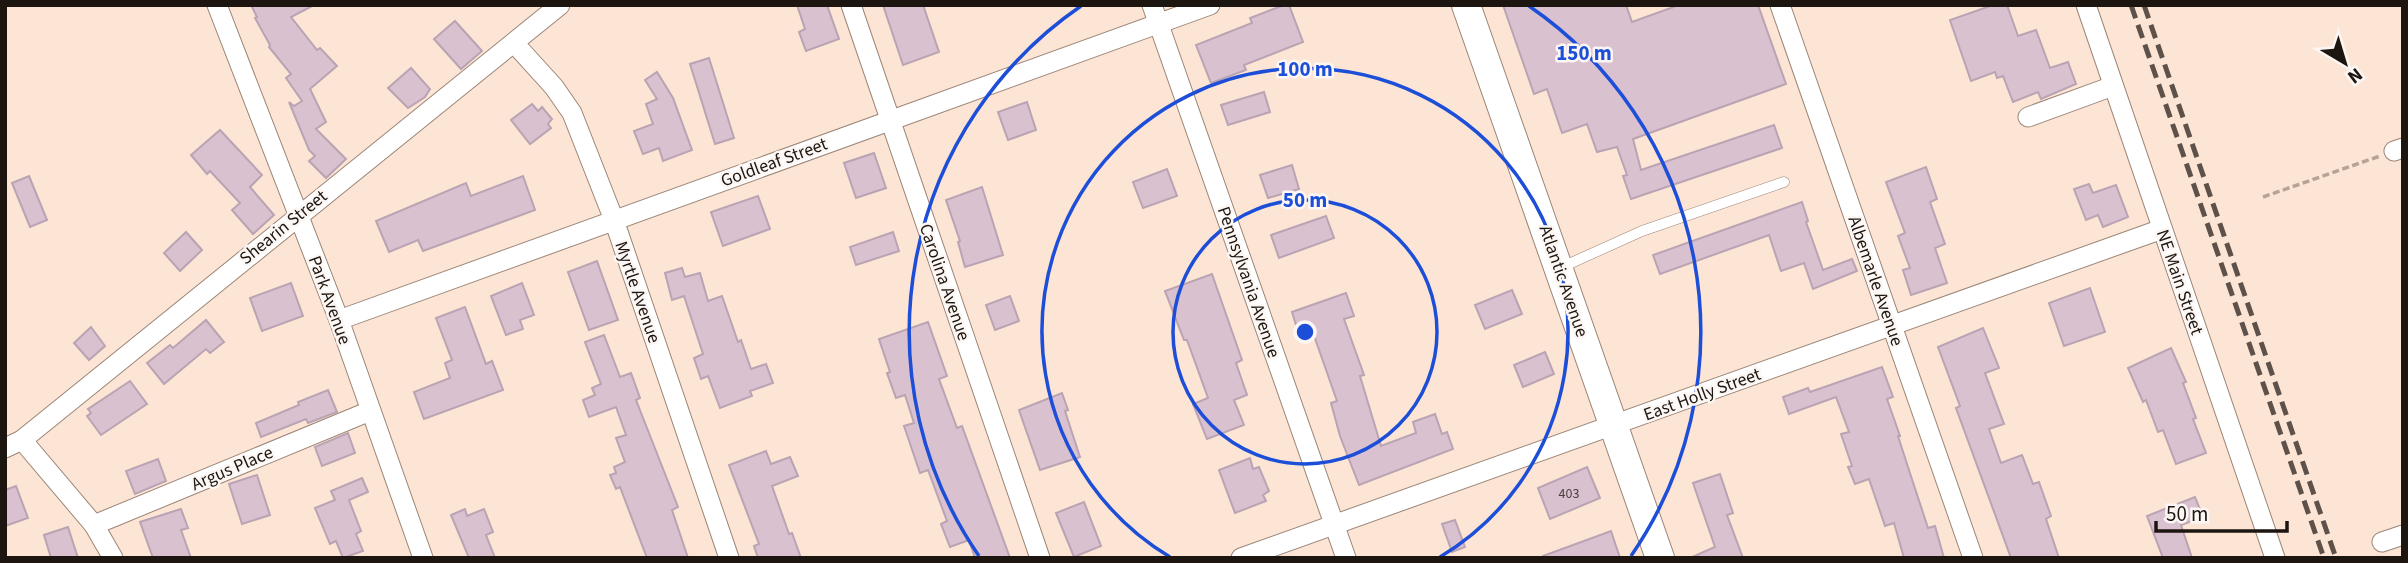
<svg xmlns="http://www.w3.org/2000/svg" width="2408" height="563" font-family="'Source Sans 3',sans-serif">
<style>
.building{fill:#d9c1d0;stroke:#baa3b2;stroke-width:2}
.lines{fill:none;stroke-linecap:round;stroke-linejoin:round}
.service-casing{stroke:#9b8577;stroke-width:11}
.minor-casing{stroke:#9b8577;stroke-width:21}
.secondary-casing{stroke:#9b8577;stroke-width:30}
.path{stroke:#b6a396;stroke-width:3.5;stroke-dasharray:7 3.5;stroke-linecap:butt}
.service{stroke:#fff;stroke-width:10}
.minor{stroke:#fff;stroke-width:19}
.secondary{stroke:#fff;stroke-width:28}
.rail{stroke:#5e5149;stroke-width:5;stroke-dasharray:14 7;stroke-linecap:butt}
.ring{fill:none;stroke:#1d4ed8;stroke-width:3.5}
.labels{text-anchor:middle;stroke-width:5;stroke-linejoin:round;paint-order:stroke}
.number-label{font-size:14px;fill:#4c403f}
.street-label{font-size:18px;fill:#1d150f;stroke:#fcf7f4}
.centre{fill:#1d4ed8;stroke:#fcf7f4;stroke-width:3.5}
.ring-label{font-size:21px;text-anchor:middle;font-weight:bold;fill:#1d4ed8;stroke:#fcf7f4;stroke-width:5;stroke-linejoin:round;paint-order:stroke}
</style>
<rect width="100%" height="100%" fill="#fde5d5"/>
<g class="building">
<path d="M251,5H314L291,17L317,50L320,48L337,66L310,89L326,122L316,129L346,159L326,178L309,161L315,156L309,150L289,102L294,106L302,101L286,78L291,74L269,47L270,45L255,18L257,17Z"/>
<path d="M797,5H827L839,39L806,51L799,32L805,29Z"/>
<path d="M883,5H923L939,52L903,65Z"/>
<path d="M1284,5H1289L1303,42L1244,65L1246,70L1211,83L1196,45L1252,23L1250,18Z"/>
<path d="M1503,5H1626L1632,22L1679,5H1758L1786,84L1633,139L1641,170L1774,125L1782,148L1631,199L1623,176L1627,175L1617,147L1597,152L1587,124L1562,133L1547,89L1534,94Z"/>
<path d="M1993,5H2007L2018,36L2036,30L2050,68L2068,62L2076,84L2041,99L2038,92L2013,102L2003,76L1997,78L1995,72L1971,81L1950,20Z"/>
<path d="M455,21L482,51L461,69L434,39Z"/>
<path d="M709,58L734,138L715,144L690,64Z"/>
<path d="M411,68L430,89L425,97L408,108L388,88Z"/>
<path d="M657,72L673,98L692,150L663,161L659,148L643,154L634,131L653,124L646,104L657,99L645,80Z"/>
<path d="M1264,92L1270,112L1228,125L1221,105Z"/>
<path d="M1027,102L1036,130L1008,140L998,112Z"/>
<path d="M532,104L538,111L542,107L552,119L548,124L551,128L530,144L511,120Z"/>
<path d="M220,130L262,175L250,187L274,215L253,234L232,210L240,203L210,171L207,174L191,155Z"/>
<path d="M874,153L886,188L856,198L844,163Z"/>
<path d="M1292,165L1299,189L1268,198L1260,175Z"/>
<path d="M1926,167L1937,199L1930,202L1945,244L1935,248L1947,283L1911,295L1903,270L1910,268L1898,236L1905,233L1886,182Z"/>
<path d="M1167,169L1177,196L1143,208L1133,182Z"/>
<path d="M29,176L47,220L30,227L12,183Z"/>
<path d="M523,176L535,210L423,251L418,240L389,252L376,221L466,183L471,196Z"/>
<path d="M2089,184L2093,193L2116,185L2128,217L2103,227L2098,215L2086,220L2074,189Z"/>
<path d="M982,187L1003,255L965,267L958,242L960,241L946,200Z"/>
<path d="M758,196L770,229L723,246L711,212Z"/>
<path d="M1802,202L1808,221L1806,222L1823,270L1852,259L1857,271L1813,289L1804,263L1781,271L1769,235L1660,274L1653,255Z"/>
<path d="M1326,216L1334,238L1279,258L1271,235Z"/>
<path d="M186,232L202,250L180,271L164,253Z"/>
<path d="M893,232L899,251L856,265L850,247Z"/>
<path d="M597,261L618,320L589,330L568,272Z"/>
<path d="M682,268L685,277L700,273L708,301L722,296L738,342L741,340L751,369L766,364L773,383L750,391L752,396L720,408L708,376L701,379L694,358L703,354L684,296L672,300L665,273Z"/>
<path d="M1212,274L1242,360L1236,363L1247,395L1234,400L1244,425L1207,439L1193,404L1208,398L1187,340H1184L1165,291Z"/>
<path d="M291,283L303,316L262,331L250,298Z"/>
<path d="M522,283L534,315L520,320L523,329L506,335L491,296Z"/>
<path d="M2090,288L2105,332L2064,346L2049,303Z"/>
<path d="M1512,290L1522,314L1485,329L1475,305Z"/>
<path d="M1346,293L1354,316L1344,319L1364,375L1360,376L1381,446L1416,433L1413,422L1435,414L1442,434L1447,432L1453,449L1359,485L1340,436L1331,403L1337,401L1312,330L1299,335L1292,312Z"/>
<path d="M1010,296L1019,321L995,330L986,305Z"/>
<path d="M465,307L486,364L492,361L503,390L424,419L414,392L450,378L445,363L452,360L436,318Z"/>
<path d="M206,320L224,342L210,353L206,349L164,384L147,363L170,345L173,348Z"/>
<path d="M928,322L947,376L939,379L957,428L962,426L1010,558H975L969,540L950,547L941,524L947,521L928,470L920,473L904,426L914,423L905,395L896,398L887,373L890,372L879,339Z"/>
<path d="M91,327L105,346L89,360L74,343Z"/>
<path d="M1983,328L1999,368L1985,373L2004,424L1989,429L2001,463L2022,455L2033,484L2039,482L2051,516L2046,519L2059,558H2011L1956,408L1960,406L1938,347Z"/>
<path d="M604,335L620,377L631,373L640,398L636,400L678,507L672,510L688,558H647L620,487L616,489L610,475L616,473L614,467L625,462L616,438L626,435L616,407L589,417L583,400L595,395L592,388L601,384L585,342Z"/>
<path d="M2171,348L2186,382L2183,383L2196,418L2193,419L2206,453L2176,464L2163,430L2158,432L2146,400L2143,402L2128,368Z"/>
<path d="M1545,352L1554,374L1523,387L1514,365Z"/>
<path d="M1882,367L1893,397L1887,399L1900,436H1898L1907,464L1928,528L1935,526L1944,558H1904L1894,523L1885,526L1869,479L1855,484L1848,467L1852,466L1841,434L1849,432L1836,397L1789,414L1783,397L1808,388L1810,392Z"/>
<path d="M130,381L147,404L101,435L87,416L91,413L88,409Z"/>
<path d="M328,390L337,412L308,423L306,419L261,437L256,423L299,405L298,402Z"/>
<path d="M1062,393L1068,410L1065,411L1080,457L1040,470L1019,410Z"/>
<path d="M348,433L355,453L322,466L315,447Z"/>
<path d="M766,451L771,464L790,457L798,476L772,486L789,534L792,533L801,558H758L754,546L759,544L729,465Z"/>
<path d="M1250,458L1253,469L1259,467L1269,491L1263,495L1266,501L1235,513L1219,470Z"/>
<path d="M158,459L166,481L135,494L126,471Z"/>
<path d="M1587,467L1600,498L1550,519L1538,488Z"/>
<path d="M1720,474L1733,513L1727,515L1743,558H1690L1715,547L1693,483Z"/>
<path d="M257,475L270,515L242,524L229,484Z"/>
<path d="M362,478L368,492L349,500L361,531L356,534L363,551L343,558L336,541L330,544L315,508L335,500L331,491Z"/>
<path d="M16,486L28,518L5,526V490Z"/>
<path d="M2195,497L2203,517L2181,525L2192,558H2163L2147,516Z"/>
<path d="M1084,502L1101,546L1074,557L1056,513Z"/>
<path d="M181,509L188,528L181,530L191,558H153L140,522Z"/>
<path d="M465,509L467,516L484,509L493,532L486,535L495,558H469L451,515Z"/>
<path d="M1455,520L1465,547L1452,552L1442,524Z"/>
<path d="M68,527L78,558H51L44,535Z"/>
<path d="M1611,531L1620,558H1543V556Z"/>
</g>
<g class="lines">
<defs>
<path id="service" d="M1560,268L1642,231L1784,182"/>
<g id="minor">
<path d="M217,5L339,320L423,558"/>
<path d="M851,5L1040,558"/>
<path d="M1152,5L1346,558"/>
<path d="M1780,5L1973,558"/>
<path d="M2086,5L2275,558"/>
<path d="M514,43L554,87L572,113L614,220L729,558"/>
<path d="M2028,117L2113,86"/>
<path d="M2394,151L2403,148"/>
<path d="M339,320L1210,5"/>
<path d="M22,440L94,525L113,558"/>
<path d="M5,448L22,440L560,5"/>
<path d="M94,525L370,411"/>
<path d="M2382,542L2403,535"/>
<path d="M1241,558L2162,229"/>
</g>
<path id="secondary" d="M1466,5L1660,558"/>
</defs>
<use href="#service" class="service-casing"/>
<use href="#minor" class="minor-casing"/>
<use href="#secondary" class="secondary-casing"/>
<path class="path" d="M2263,197L2380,156"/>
<use href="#service" class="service"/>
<use href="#minor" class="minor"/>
<use href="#secondary" class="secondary"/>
<g class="rail">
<path d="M2131,5L2324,558"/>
<path d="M2144,5L2336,558"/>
</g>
</g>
<g class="ring">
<circle cx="1305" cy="332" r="132"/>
<path d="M1170 557A263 263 0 1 1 1440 557"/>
<path d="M979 556A395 395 0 0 1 1081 6M1529 6A395 395 0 0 1 1631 556"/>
</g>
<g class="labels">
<g class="number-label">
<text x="1569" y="498">403</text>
</g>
<g class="street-label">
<text transform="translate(774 162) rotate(-20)" y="6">Goldleaf Street</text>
<text transform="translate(283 227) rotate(-39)" y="6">Shearin Street</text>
<text transform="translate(1564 281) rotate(71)" y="6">Atlantic Avenue</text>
<text transform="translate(1876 281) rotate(71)" y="6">Albemarle Avenue</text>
<text transform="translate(945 282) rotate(71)" y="6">Carolina Avenue</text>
<text transform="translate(1249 282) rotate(71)" y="6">Pennsylvania Avenue</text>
<text transform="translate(2180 282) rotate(71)" y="6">NE Main Street</text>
<text transform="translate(638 292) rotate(71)" y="6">Myrtle Avenue</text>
<text transform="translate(330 300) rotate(70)" y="6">Park Avenue</text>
<text transform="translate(1702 394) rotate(-20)" y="6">East Holly Street</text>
<text transform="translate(232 468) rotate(-23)" y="6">Argus Place</text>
</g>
</g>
<circle cx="1305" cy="332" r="10" class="centre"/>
<g class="ring-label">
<text x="1584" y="60">150 m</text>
<text x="1305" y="76">100 m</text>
<text x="1305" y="207">50 m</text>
</g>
<rect width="2408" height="563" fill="none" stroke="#1d150f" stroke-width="14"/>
<g transform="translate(2345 63) rotate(142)" stroke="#fcf7f4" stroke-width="5" paint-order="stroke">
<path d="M0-5L12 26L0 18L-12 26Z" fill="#1d150f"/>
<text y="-10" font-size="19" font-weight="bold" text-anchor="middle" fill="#1d150f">N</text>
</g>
<path d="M2156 521v10h131v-10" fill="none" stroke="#1d150f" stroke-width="3.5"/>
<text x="2166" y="521" font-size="21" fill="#1d150f" stroke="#fcf7f4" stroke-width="5" paint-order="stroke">50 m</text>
</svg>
